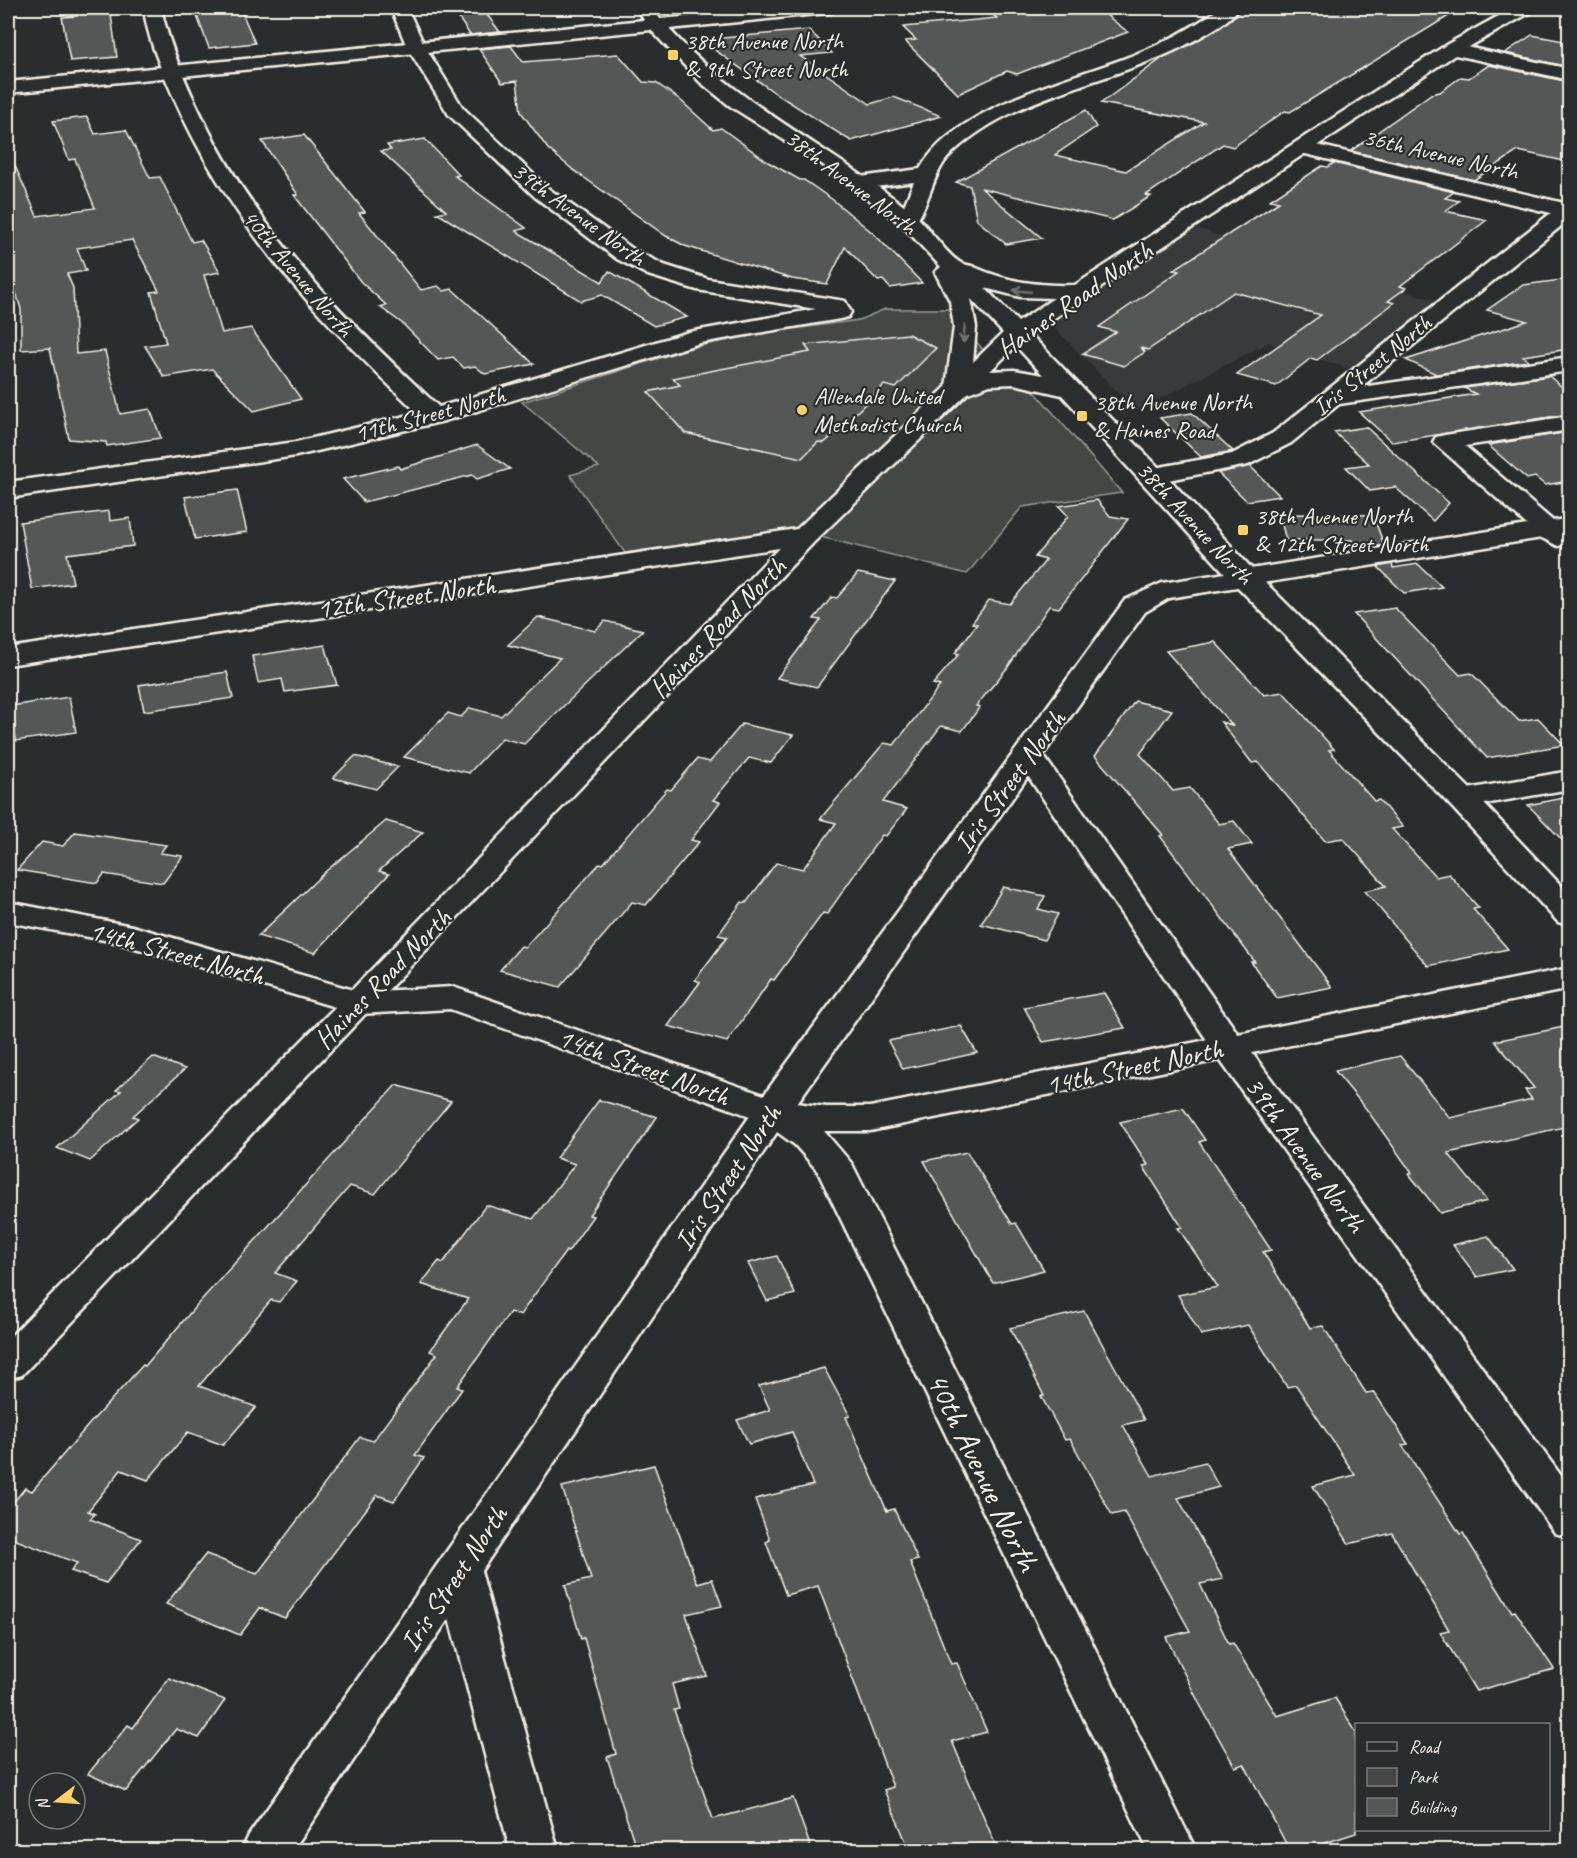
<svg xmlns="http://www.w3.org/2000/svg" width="1577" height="1858" font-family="Caveat,sans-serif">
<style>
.built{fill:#373a3a}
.green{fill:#444645;stroke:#9c9c96;stroke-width:1.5}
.building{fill:#555756;stroke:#f4f1e8;stroke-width:1.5}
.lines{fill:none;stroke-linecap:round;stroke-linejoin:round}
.street-casing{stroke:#f4f1e8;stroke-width:5}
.secondary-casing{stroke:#f4f1e8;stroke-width:5}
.street{fill:#2a2d2e;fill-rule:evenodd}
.secondary{fill:#2a2d2e;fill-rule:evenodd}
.oneway{stroke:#71726f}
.poi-dot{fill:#ffd166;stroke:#2a2d2e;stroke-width:2}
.labels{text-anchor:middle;stroke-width:4.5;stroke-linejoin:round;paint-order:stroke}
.far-poi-label{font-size:24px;fill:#f4f1e8;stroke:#2a2d2e;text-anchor:start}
.far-street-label{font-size:24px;fill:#f4f1e8;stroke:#2a2d2e}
.street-label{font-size:28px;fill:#f4f1e8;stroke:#2a2d2e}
.near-street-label{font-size:33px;fill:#f4f1e8;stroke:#2a2d2e}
</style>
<rect width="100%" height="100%" fill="#2a2d2e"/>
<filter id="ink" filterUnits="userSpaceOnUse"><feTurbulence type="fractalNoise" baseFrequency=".0167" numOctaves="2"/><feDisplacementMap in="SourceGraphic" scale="12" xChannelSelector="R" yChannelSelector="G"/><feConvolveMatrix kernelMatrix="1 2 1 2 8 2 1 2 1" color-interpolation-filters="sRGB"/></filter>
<g filter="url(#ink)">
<path class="built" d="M1192,227L1437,301L1350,369L1268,343L1136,411L1049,322Z"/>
<path class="green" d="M885,309H948L1011,382L1025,383L1036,393L1122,493L1022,507L967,574L789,529L625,553L570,475L599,467L522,402L694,347L771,332L859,320Z"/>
<g class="building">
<path d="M76,8H110L117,57L70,61L62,17L77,16Z"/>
<path d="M194,8H240L255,43L209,48Z"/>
<path d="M452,8H482L500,32L470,35Z"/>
<path d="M1018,8H1097L1128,32L1017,74L1007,71L958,94L905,41L916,40L903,27L997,18L988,11Z"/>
<path d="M1241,8H1462L1290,112L1285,111L1233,147L1223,144L1146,195L1151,196L1113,220L981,188L1042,238L1006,244L977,220L970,186L956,182L1086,110L1096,127L1055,155L1126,171L1204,122L1101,103L1164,57L1220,28Z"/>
<path d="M809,30L832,53L800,56L870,104L894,97L941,116L851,141L778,95L701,40Z"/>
<path d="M1532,35L1569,42V67L1505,53Z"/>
<path d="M511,46L523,62L618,54L643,82L656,83L679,99L713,130L721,128L768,162L800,180H804L833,200L874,234L922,283L890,288L883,280L878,281L845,247L827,284L792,279L685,246L666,236L572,169L548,149L521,112L517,81L502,83L479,49Z"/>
<path d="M1489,65L1569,82V162L1518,151L1474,180L1351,151L1431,94L1440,92L1461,77L1469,78Z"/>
<path d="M87,117L95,134L126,130L150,178L160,177L192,242L201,240L220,272L204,275L222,333L251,328L301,399L254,411L212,369L164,377L145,346L166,343L151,292L159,291L132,240L77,248L86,271L67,274L73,288L76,354L105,351L120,414L150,409L161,438L107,446L106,442L69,439L50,348L21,350V309L8,267V150L37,216L95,208L75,159L69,160L53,121Z"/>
<path d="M304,135L365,212L359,213L421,290L438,286L444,291L452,289L534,364L485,374L475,366L464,368L453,357L438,360L403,324L380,307L386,305L361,282L294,195H298L262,141Z"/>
<path d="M425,139L459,175L455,176L526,228L516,231L602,282L609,271L687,317L654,326L602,295L581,301L437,213L446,211L381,151L391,150L387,145Z"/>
<path d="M1334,163L1454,192L1445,198L1459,201L1445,211L1487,220L1400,286L1406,288L1388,301L1394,303L1317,360L1311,358L1276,386L1237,375L1321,315L1234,292L1148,350L1141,348L1145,352L1124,366L1082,354L1116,332L1099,327L1179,271L1173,270L1279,202L1270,200L1322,166L1328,167Z"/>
<path d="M1569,279V349L1523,356L1529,361L1436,374L1406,360L1527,321L1487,310L1523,285Z"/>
<path d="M908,334L936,348L896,388L884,385L835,434L824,443L818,442L802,458L685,433L648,392L680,385L673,378L810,352L805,345Z"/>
<path d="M1549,376L1569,393V414L1392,442L1359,412L1476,394L1464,388Z"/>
<path d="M1192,413L1233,451L1201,457L1160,418Z"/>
<path d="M1366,427L1449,503L1433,521L1395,487L1370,491L1346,467L1369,464L1334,432Z"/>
<path d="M1569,432V481L1545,485L1535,477L1527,479L1488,445Z"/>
<path d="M477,445L510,469L477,479L472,475L364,502L343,479L398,466L400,469Z"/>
<path d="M1250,466L1280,496L1247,501L1218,473Z"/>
<path d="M237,490L247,532L195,539L185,497Z"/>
<path d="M1097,500L1110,516L1128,519L1059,608L1049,606L1008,667L976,706L980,707L962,731L941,726L883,802L907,809L886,836L882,835L827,914L823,913L774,980L771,979L727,1042L668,1026L700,982L695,980L727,937L718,935L742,902L746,903L776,863L803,869L836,823L820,819L884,743L894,745L940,686L933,684L959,654L955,653L977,624L972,623L989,600L1010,604L1046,560L1035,557L1068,516L1059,506Z"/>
<path d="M109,511L110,521L130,518L133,546L67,554L73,583L32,589L20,522Z"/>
<path d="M1279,514L1373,515L1384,545L1361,549L1352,540H1286Z"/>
<path d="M1392,564L1393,568L1418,564L1442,587L1404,593L1378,567Z"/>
<path d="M858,573L895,581L817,687L777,678L821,620L814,619L832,597L837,598Z"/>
<path d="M1395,608L1460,675L1471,673L1519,721L1538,718L1564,745L1487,758L1354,614Z"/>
<path d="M538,617L595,631L605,621L643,630L524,744L502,738L469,773L404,757L448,713L461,717L470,708L501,716L560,658L508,645Z"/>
<path d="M1215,642L1264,695L1283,692L1334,749L1329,750L1374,801L1379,800L1403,827L1392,829L1436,877L1449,874L1479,908L1473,909L1508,949L1428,966L1365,891L1386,886L1343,838L1325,841L1258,762L1252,763L1221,722L1232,725L1166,651Z"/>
<path d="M325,645L337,685L285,692L282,679L258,683L252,656Z"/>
<path d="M227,672L233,698L144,711L139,685Z"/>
<path d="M69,697L76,732L16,741L11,706Z"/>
<path d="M1135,701L1172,710L1140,754L1173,791L1190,788L1219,824L1234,821L1252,844L1228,849L1332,987L1277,998L1251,962H1255L1160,836L1163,835L1095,756Z"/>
<path d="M742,724L793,735L771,763L749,758L713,800L720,802L691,840L699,842L646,905L632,902L560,987L500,970L521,946L525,947L600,863L603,864L667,789L671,790L697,759L710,762Z"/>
<path d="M355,756L398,767L376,789L333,778Z"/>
<path d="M1569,797V847L1528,805Z"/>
<path d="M386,821L423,832L379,871L389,874L315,953L258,936L326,871Z"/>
<path d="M75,832L166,845L160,853L183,856L163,883L104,874L97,883L17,870L42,842L63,846Z"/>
<path d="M1003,887L1045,896L1038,909L1058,914L1044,940L981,924Z"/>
<path d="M1104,993L1125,1028L1043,1042L1024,1007Z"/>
<path d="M961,1026L977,1053L903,1069L888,1041Z"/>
<path d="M1569,1026V1126L1448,1153L1487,1201L1440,1213L1409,1174L1412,1173L1367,1110L1335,1071L1400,1056L1450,1118L1532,1099L1525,1090L1534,1088L1495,1041Z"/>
<path d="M153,1057L185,1069L133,1116L138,1118L90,1161L57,1148L121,1091L116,1090Z"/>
<path d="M396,1085L451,1101L375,1194L350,1186L275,1273L297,1281L279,1302L271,1300L199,1386L256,1407L223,1445L188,1432L148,1480L121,1470L88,1511L95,1514L90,1519L141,1539L106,1583L71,1571L77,1563L8,1537V1509L25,1488L32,1491L91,1422L143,1365L145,1366L195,1307Z"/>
<path d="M599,1100L657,1117L589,1215L593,1216L568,1252L566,1251L520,1315L510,1312L457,1387L462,1389L415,1455L424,1458L394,1501L377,1495L285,1618L260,1608L240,1635L166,1604L206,1554L257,1574L360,1437L373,1441L437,1354L430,1351L468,1299L421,1284L439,1261L443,1263L486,1205L533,1219L575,1164L556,1158Z"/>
<path d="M1183,1108L1205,1140L1199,1142L1271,1250L1263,1252L1310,1328L1323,1326L1366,1393L1374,1392L1408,1444L1402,1445L1460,1534L1463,1533L1512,1612L1515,1611L1554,1669L1476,1691L1440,1632L1449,1630L1392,1533L1349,1544L1313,1486L1355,1475L1296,1385L1287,1387L1248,1325L1201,1335L1178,1295L1218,1287L1178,1228L1182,1227L1143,1166L1148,1165L1120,1122Z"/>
<path d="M967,1152L1012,1224L1016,1223L1044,1270L993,1283L924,1161Z"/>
<path d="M1488,1236L1513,1269L1477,1277L1453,1245Z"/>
<path d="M777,1256L795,1294L767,1301L748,1263Z"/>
<path d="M1084,1311L1144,1420L1123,1425L1152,1476L1205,1462L1219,1487L1178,1498L1223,1579L1200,1584L1229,1644L1233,1643L1277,1716L1335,1698L1356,1732V1833L1300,1851H1290L1244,1764L1235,1767L1199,1703L1166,1637L1190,1631L1124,1512L1112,1515L1070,1439L1065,1440L1041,1396H1044L1010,1328Z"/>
<path d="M824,1368L850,1416L846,1417L887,1511L894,1509L918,1560L910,1562L951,1664L957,1663L987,1732L952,1741L998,1851H910L884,1790L893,1787L818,1586L786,1595L766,1542L770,1540L755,1499L813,1485L792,1432L749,1444L737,1420L770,1410L759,1386Z"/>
<path d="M654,1465L697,1583L712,1579L722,1606L686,1614L707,1676L672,1684L679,1709L674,1710L713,1819L793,1798L812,1851H637L607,1757L616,1754L584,1638L581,1639L565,1585L591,1579L562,1487Z"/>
<path d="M169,1678L225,1700L199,1738L176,1729L126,1791L88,1774L128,1725L133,1728Z"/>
</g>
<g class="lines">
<defs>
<g id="street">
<path d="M144,8H161C168,41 181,72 195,102C252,227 340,315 439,407L689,332L816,309L697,290L648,275L617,259L535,197L449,115L407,47L391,8H407L425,47L463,108L549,189L633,249L664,265L708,279L845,301L851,312L848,317L840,319L700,343L444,421L296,456L8,498V482L296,442L418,413C316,316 232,228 174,98C162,70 147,38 144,8Z"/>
<path d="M1220,8H1239C1229,22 1209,32 1195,40C1118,83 1018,91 952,153C932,172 931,201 915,224H901L898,220L914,182L860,189L853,187L850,183L853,179L860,177L920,169C956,106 1067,81 1131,56C1163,44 1192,28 1220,8Z"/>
<path d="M1452,44L1570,69V80L1446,53L1443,49Z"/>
<path d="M1300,141L1564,203L1570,202V219L1361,387L1570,357V371L1339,404L1291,443L1248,465L1152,483L1143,480L1139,475L1143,470L1232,454L1273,433L1551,213L1293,151L1290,147Z"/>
<path d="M1570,416V430L1465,446L1553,521L1570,518L1567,544L1558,546L1542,538L1169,598L1145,612L1043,755L1238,1034L1570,968V989L1252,1053L1570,1488V1538L1555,1533L1220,1060L870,1131H824L852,1164L1196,1850H1148L817,1170L795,1145L777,1132L481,1571L558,1850H510L449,1618L293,1850H242L249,1835L750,1116L450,1009L359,1014L115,942L8,922V902L132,926L360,992L453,987L764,1095L1125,600L1162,583L1527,525L1433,442L1436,437L1445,435ZM1028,776L1207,1040L870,1107H826L797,1103Z"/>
<path d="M1570,771V789L1462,808L1451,806L1447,799L1451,792L1462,790Z"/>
</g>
<path id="secondary" d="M637,8H653L660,19L778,8H835L833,12L827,13L669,29C738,106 834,149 914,214C928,226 947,256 961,263C964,265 970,265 974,267C1008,282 1038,286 1075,285L1446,45L1513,8H1533L1531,12L1458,53L1030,334L1161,470L1254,571L1473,792L1570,895V925L1558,922L1451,806L1234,583L1062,395L1014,384L990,385L968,393L814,542L22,1375L8,1379V1339L347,995L779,548L8,665V648L797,529L946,387L954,327L950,301L935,272L941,267L901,224L819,162L730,106L700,82L651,30L8,93V82L644,20ZM985,288L1020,297L1054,298L1018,322ZM971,299L1003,333L973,362L976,327ZM1016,346L1043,375L1014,370L990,371Z"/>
</defs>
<use href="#street" class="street-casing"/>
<use href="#secondary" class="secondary-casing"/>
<use href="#street" class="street"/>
<use href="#secondary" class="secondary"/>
</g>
<defs><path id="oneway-shaft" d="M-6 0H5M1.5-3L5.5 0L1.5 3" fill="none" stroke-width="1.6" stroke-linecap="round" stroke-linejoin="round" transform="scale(1.5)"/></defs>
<g class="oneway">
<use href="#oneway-shaft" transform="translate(1022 291) rotate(-175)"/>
<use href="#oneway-shaft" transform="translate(964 334) rotate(95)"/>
</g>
</g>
<g class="poi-dot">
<rect x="667" y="49" width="12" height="12" rx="3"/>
<circle cx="802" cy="410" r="6"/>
<rect x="1076" y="410" width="12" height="12" rx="3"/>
<rect x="1237" y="524" width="12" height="12" rx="3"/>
</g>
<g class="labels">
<g class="far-poi-label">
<text x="685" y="49">38th Avenue North<tspan x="685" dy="28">&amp; 9th Street North</tspan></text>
<text x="814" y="404">Allendale United<tspan x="814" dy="28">Methodist Church</tspan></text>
<text x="1094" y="410">38th Avenue North<tspan x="1094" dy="28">&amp; Haines Road</tspan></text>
<text x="1255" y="524">38th Avenue North<tspan x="1255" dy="28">&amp; 12th Street North</tspan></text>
</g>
<g class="far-street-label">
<text transform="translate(1441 154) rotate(13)" y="8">36th Avenue North</text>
<text transform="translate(851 182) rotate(37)" y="8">38th Avenue North</text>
<text transform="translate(579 214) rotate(36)" y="8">39th Avenue North</text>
<text transform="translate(298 273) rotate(50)" y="8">40th Avenue North</text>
<text transform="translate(1372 365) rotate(-39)" y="8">Iris Street North</text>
<text transform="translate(430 414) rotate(-15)" y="8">11th Street North</text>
<text transform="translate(1195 523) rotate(47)" y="8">38th Avenue North</text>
</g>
<g class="street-label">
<text transform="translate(1074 299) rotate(-35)" y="10">Haines Road North</text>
<text transform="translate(406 596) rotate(-8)" y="10">12th Street North</text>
<text transform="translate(717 627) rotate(-46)" y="10">Haines Road North</text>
<text transform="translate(1009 781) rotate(-54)" y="10">Iris Street North</text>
<text transform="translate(177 952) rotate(15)" y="10">14th Street North</text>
<text transform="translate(382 978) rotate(-46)" y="10">Haines Road North</text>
<text transform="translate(644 1066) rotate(20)" y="10">14th Street North</text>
<text transform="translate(1134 1066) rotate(-12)" y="10">14th Street North</text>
<text transform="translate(1306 1154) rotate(54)" y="10">39th Avenue North</text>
<text transform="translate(727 1177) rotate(-56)" y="10">Iris Street North</text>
<text transform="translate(453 1578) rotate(-56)" y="10">Iris Street North</text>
</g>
<g class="near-street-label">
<text transform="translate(984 1471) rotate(64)" y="12">40th Avenue North</text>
</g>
</g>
<rect width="1577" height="1858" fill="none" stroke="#2a2d2e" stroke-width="30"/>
<rect x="15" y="15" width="1547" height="1828" fill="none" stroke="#f4f1e8" stroke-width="2" filter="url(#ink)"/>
<rect x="1355" y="1723" width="195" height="108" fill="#2a2d2e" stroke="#7b7b78" stroke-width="1.5"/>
<rect x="1367" y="1742" width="30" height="9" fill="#2a2d2e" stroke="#7b7b78" stroke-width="1.5"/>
<text x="1409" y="1753" font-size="18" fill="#f4f1e8">Road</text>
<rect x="1367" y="1768" width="30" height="18" fill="#444645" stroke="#7b7b78" stroke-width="1.5"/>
<text x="1409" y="1783" font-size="18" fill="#f4f1e8">Park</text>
<rect x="1367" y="1798" width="30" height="18" fill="#555756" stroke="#7b7b78" stroke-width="1.5"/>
<text x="1409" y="1813" font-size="18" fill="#f4f1e8">Building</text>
<g transform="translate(57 1801) rotate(253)"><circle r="28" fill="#2a2d2e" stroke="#7b7b78" stroke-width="1.5"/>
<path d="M0-4.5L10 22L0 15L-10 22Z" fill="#ffd166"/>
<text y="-9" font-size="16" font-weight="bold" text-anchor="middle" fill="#f4f1e8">N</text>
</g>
</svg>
